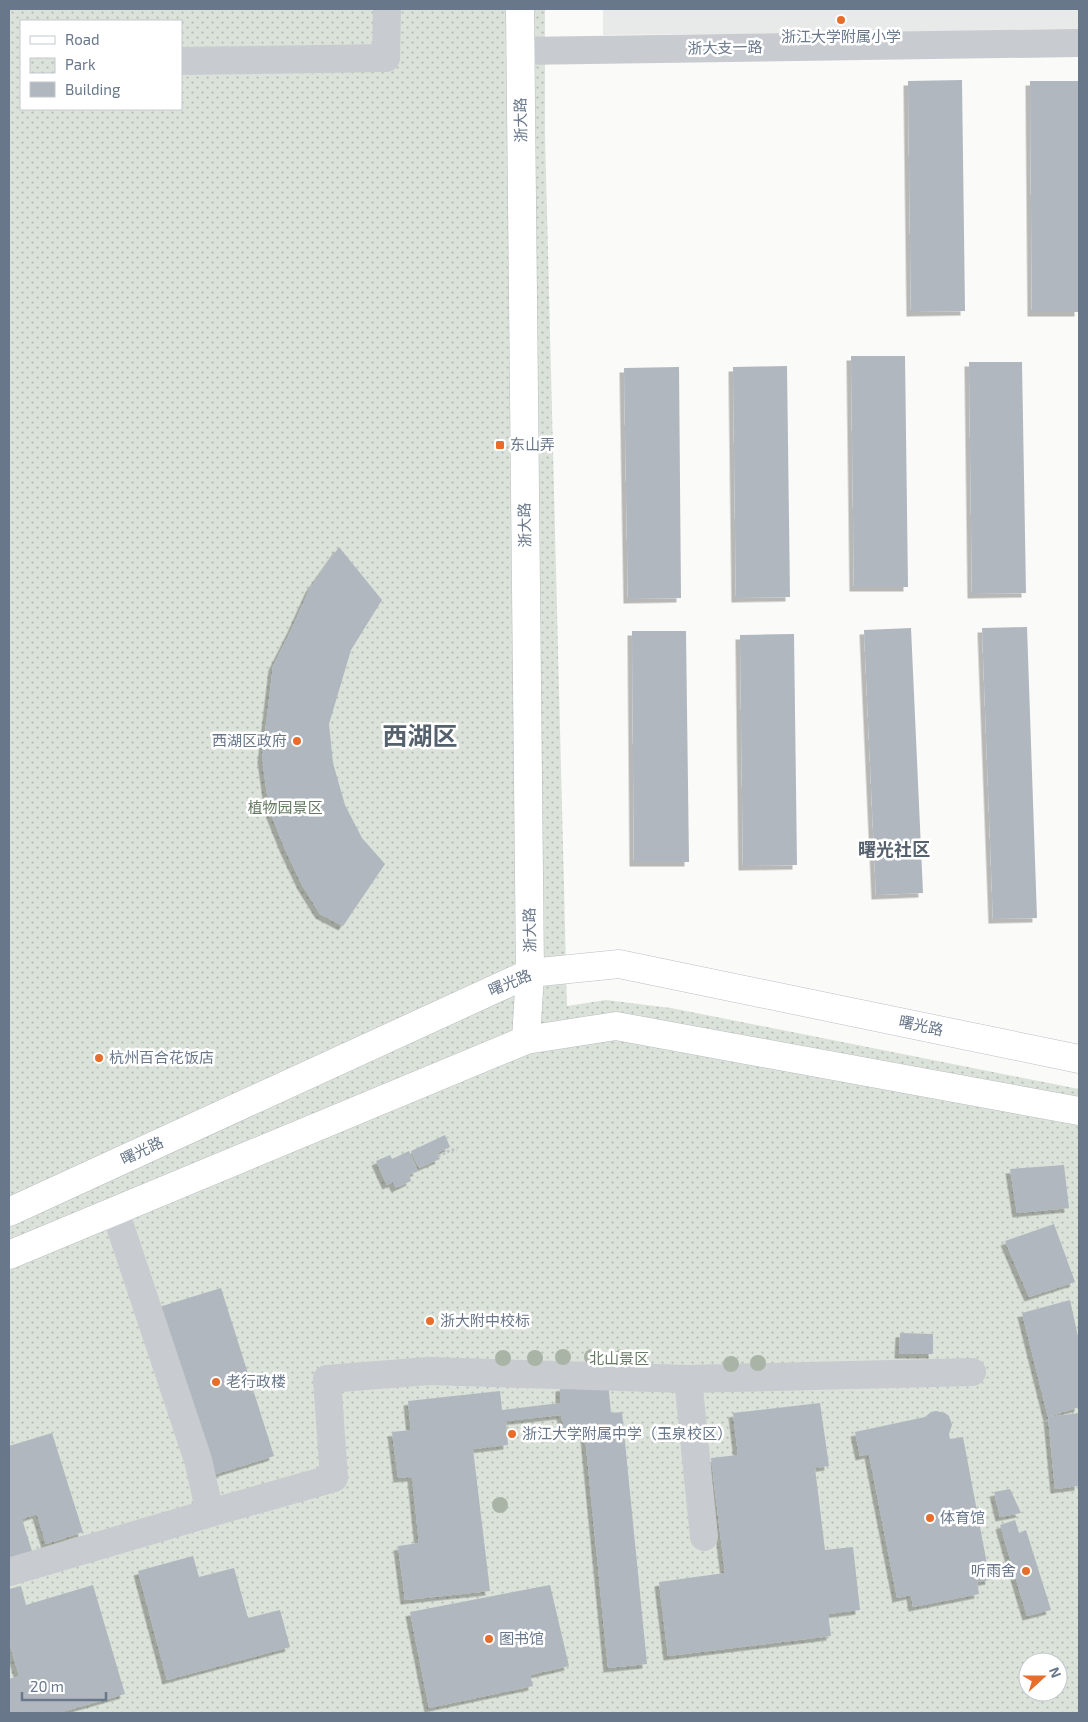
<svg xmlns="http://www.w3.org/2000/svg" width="1088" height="1722" font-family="'Exo 2','Noto Sans SC',sans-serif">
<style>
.built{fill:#e8e9e9}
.park{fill:url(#park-dots);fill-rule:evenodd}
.building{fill:#b1b7bf;filter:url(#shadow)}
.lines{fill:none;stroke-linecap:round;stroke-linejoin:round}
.major-casing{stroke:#bbbec3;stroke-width:29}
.path{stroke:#bfc2c5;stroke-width:3;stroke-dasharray:2.5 2.5;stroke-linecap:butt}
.minor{stroke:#c8cbcf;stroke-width:28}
.major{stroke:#fff;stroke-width:28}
.tree{fill:#a9b4a6}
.poi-dot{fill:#e86c2a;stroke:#fff;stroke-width:2}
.labels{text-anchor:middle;stroke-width:5;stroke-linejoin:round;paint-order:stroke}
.poi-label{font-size:15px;fill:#68778a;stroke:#fff;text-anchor:start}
.street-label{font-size:15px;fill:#68778a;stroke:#fff}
.park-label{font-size:15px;fill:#667a63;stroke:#fff}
.quarter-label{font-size:18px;font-weight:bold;fill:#56616e;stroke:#fff}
.town-label{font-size:25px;font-weight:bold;fill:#56616e;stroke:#fff}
</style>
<defs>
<pattern id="park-dots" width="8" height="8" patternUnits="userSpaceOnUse" patternTransform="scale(1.25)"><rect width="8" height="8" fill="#dbe2d9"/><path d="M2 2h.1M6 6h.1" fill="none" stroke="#b5bcb6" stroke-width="1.8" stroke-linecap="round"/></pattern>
<filter id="shadow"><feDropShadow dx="-4.5" dy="4.5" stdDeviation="0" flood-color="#0004"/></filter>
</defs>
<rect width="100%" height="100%" fill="#fafaf8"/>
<path class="built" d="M603,9H1079V31L603,35Z"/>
<path class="park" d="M9,9H545V134L567,1006L606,1000L671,1008L1079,1089V1713H9ZM21,21H181V109H21ZM1028,1662H1058V1692H1028Z"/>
<g class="building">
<path d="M962,80L965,311L911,312L908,81Z"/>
<path d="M1030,81H1079V312H1032Z"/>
<path d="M851,356H905L908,587H854Z"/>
<path d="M969,362H1022L1026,593L972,594Z"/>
<path d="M787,366L790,597L736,598L733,367Z"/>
<path d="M679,367L681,598L628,599L624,368Z"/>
<path d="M339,547L382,600L351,650L329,724L333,763L345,805L362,838L385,864L343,926L320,914L302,885L285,849L269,809L262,758L273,666L292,628L310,588Z"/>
<path d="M1027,627L1037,918L993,919L982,628Z"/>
<path d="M911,628L923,893L876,895L864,630Z"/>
<path d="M632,631H686L689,862H634Z"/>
<path d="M794,634L797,865L743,866L740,635Z"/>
<path d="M445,1135L450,1147L437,1153L440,1159L419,1168L411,1151Z"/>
<path d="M409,1151L418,1171L409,1175L411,1181L396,1188L393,1182L387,1185L376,1161L390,1155L392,1159Z"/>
<path d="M1064,1165L1069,1208L1017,1213L1010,1169Z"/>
<path d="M1054,1224L1075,1282L1029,1297L1005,1241Z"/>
<path d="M221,1288L274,1456L210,1476L159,1307Z"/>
<path d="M1070,1300L1079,1341V1407L1048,1417L1022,1313Z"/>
<path d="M900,1333L933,1334V1354H899Z"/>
<path d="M608,1382L611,1413L622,1412L647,1664L608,1668L584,1426L564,1428L561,1415L506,1421L508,1445L473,1449L490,1591L405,1600L398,1546L419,1543L412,1477L398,1478L392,1432L411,1430L408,1401L500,1391L502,1410L560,1403V1387Z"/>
<path d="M820,1403L829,1466L815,1468L825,1550L853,1547L860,1610L828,1614L831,1636L668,1656L659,1582L725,1573L711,1458L738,1455L733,1413Z"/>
<path d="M936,1411L945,1413L949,1416L952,1425L949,1434L950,1439L963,1437L990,1580L977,1582L979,1594L913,1607L911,1595L897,1598L869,1454L860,1456L855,1432L925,1417L931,1412Z"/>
<path d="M1079,1413V1486L1055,1489L1048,1417Z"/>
<path d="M52,1433L83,1532L46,1544L37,1514L22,1519L32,1551L9,1558V1446Z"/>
<path d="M1010,1489L1021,1513L1000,1517L994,1492Z"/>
<path d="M1015,1520L1019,1533L1026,1530L1051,1610L1027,1616L1000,1525Z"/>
<path d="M193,1556L199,1577L234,1568L248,1618L280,1610L290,1647L167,1680L138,1571Z"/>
<path d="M93,1585L125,1694L58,1713H9V1679L19,1676L10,1645H9V1589L21,1586L26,1605Z"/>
<path d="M550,1585L569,1666L530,1675L533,1686L429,1708L410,1612Z"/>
</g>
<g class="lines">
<defs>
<g id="major">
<path d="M520,9L530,973L526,1040"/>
<path d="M9,1212L530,973L619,964L1079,1059"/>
<path d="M9,1255L526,1040L616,1026L1079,1111"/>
</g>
</defs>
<use href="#major" class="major-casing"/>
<path class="path" d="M438,1156L451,1150H457"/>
<g class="minor">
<path d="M520,51L1079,43"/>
<path d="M181,61L386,58L387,9"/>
<path d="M688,1379L704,1537"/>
<path d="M210,1513L334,1478L327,1379L429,1371L688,1379L972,1372"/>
<path d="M9,1572L210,1513L198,1460L115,1211"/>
</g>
<use href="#major" class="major"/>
</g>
<g class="tree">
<circle cx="563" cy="1357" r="8"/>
<circle cx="592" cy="1357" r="8"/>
<circle cx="622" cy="1357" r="8"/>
<circle cx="503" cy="1358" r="8"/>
<circle cx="535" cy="1358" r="8"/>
<circle cx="758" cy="1363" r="8"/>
<circle cx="731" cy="1364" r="8"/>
<circle cx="500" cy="1505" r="8"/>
</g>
<g class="poi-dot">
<circle cx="841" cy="20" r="5"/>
<rect x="495" y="440" width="10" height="10" rx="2.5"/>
<circle cx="297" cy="741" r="5"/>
<circle cx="99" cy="1058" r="5"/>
<circle cx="430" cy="1321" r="5"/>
<circle cx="216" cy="1382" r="5"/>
<circle cx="512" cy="1434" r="5"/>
<circle cx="930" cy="1518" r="5"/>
<circle cx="1026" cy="1571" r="5"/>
<circle cx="489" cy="1639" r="5"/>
</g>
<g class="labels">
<g class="poi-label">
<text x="841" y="42" text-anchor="middle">浙江大学附属小学</text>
<text x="510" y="450">东山弄</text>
<text x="287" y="746" text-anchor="end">西湖区政府</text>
<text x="109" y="1063">杭州百合花饭店</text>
<text x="440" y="1326">浙大附中校标</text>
<text x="226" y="1387">老行政楼</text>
<text x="522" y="1439">浙江大学附属中学（玉泉校区）</text>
<text x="940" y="1523">体育馆</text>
<text x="1016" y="1576" text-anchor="end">听雨舍</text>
<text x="499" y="1644">图书馆</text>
</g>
<g class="street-label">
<text transform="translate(725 48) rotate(-1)" y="5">浙大支一路</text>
<text transform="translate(521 120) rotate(-91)" y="5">浙大路</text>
<text transform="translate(525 525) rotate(-91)" y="5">浙大路</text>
<text transform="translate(530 930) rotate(-91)" y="5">浙大路</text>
<text transform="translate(510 983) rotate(-22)" y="5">曙光路</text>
<text transform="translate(921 1026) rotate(12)" y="5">曙光路</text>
<text transform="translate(142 1151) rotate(-25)" y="5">曙光路</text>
</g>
<g class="park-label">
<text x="285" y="813">植物园景区</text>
<text x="619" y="1364">北山景区</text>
</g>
<g class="quarter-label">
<text x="894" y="856">曙光社区</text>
</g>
<g class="town-label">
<text x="420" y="745">西湖区</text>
</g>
</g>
<rect width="1088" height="1722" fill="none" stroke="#68778a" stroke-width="20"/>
<rect x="20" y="20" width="162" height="90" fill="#ffffff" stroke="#c3c9d0"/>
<rect x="30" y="36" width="25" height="8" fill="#ffffff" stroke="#c3c9d0"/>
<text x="65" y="45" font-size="15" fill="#68778a">Road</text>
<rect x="30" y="58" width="25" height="15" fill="url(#park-dots)" stroke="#c3c9d0"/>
<text x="65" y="70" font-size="15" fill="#68778a">Park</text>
<rect x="30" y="82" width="25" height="15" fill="#b1b7bf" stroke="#c3c9d0"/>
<text x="65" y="95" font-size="15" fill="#68778a">Building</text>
<g transform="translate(1043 1677) rotate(69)"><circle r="24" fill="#ffffff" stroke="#c3c9d0"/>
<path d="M0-4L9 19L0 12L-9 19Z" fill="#e86c2a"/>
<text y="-8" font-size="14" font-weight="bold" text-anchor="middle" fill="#68778a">N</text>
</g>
<path d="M22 1692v8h84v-8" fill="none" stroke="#68778a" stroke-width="2.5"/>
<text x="30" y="1692" font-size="15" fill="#68778a" stroke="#ffffff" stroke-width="4" paint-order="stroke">20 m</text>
</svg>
